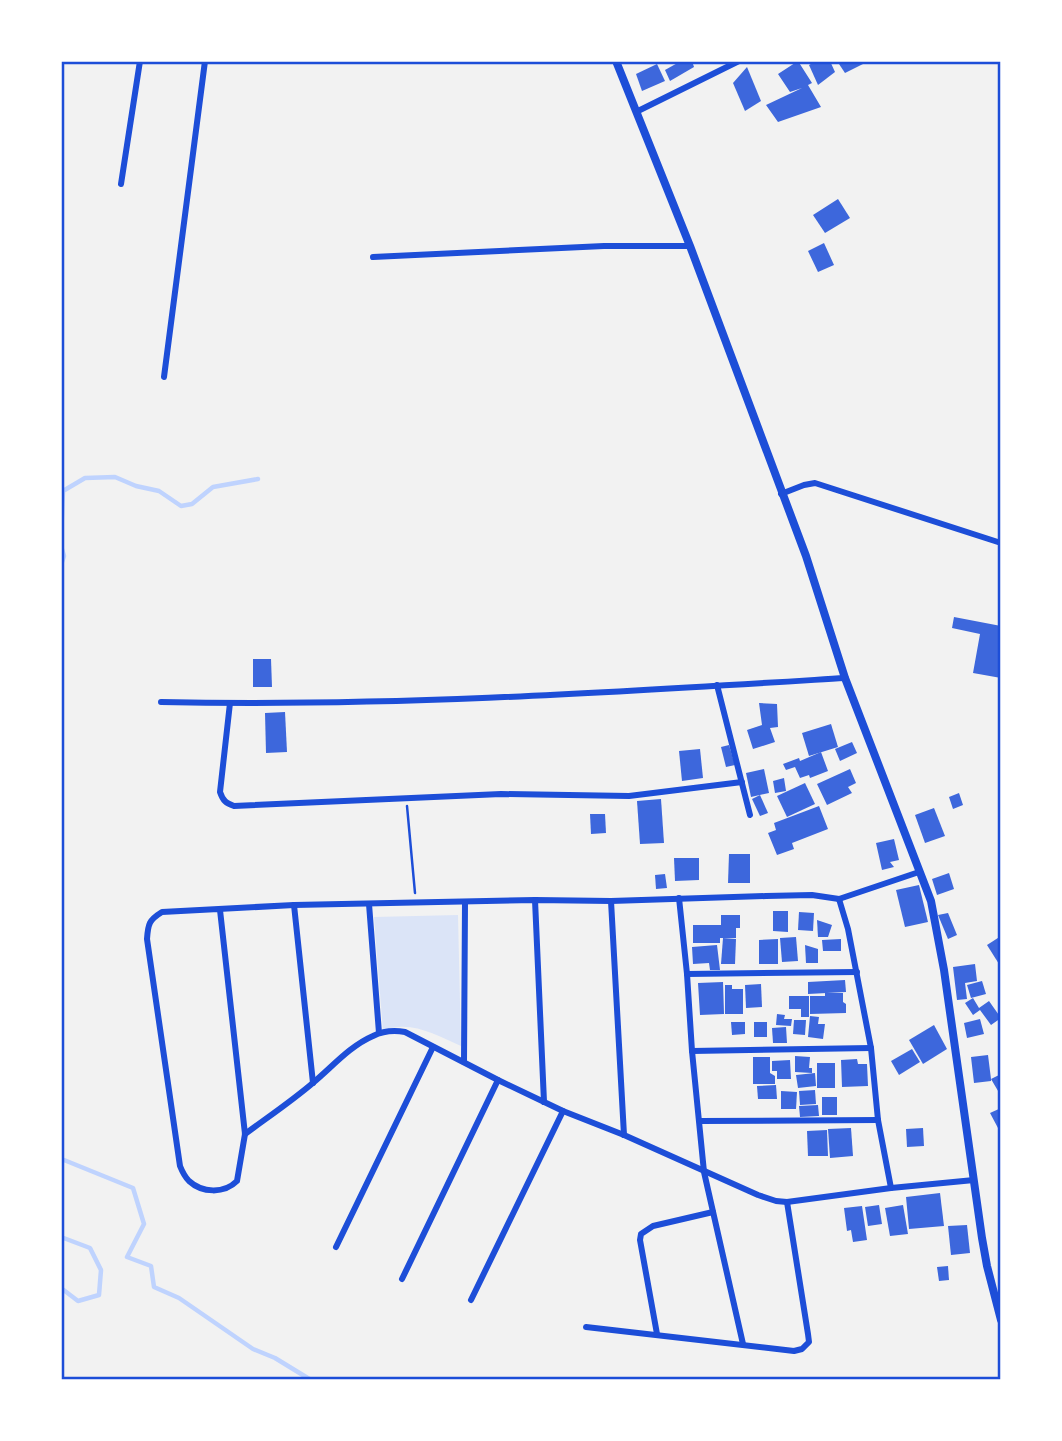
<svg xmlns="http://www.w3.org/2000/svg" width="1062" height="1441" font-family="Literata,serif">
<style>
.green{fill:#dbe4f7}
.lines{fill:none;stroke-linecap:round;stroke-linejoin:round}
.stream{stroke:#bfd3fe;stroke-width:4.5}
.building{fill:#3d67dc}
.path{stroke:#1d4ed8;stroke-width:2.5}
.minor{stroke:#1d4ed8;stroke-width:6}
.tertiary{stroke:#1d4ed8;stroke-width:8}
.neatline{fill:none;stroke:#1d4ed8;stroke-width:2.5}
</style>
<rect width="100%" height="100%" fill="#f2f2f2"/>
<path class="green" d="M458,915L461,1046C436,1035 409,1019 383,1031L374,917Z"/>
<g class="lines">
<g class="stream">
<path d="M61,539L63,491L85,478L115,477L136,486L159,491L181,506L192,504L213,487L258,479"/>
<path d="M61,546L64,556L61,565"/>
<path d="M61,1161L64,1160L133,1188L144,1224L127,1257L151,1266L154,1287L179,1298L253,1349L275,1358L311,1380"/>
<path d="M61,1237L90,1248L101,1270L99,1295L78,1301L61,1288"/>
</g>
</g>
<g class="building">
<path d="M681,61H692L694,67L670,81L665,70Z"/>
<path d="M798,61L812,83L808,85L821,107L778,122L766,105L802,88L790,92L778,74Z"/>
<path d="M816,61H830L835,72L818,85L809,65Z"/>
<path d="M837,61H869L845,73Z"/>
<path d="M657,64L665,81L642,91L636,74Z"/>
<path d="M747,67L761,101L745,111L733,83Z"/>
<path d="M838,199L850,218L825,233L813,215Z"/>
<path d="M824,243L834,265L818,272L808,251Z"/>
<path d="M954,617L1001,626V678L973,673L980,634L952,628Z"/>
<path d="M253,659H271L272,687H253Z"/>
<path d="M759,703L777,704L778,727L770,728L775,742L753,749L747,730L762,725Z"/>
<path d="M285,712L287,752L266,753L265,713Z"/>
<path d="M831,724L838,747L809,756L802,733Z"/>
<path d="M852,742L857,753L840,761L835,749Z"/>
<path d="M729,745L735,765L726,767L721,747Z"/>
<path d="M700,749L703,778L682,781L679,751Z"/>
<path d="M821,752L828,771L810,778L809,775L800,778L795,767L786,770L783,764L799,758L800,761Z"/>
<path d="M764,769L769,793L751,797L746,773Z"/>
<path d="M850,769L856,783L848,787L852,793L827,805L817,784Z"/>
<path d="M784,778L786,791L775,793L773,781Z"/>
<path d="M805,783L815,804L787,817L777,796Z"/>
<path d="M959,793L963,805L953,809L949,797Z"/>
<path d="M760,795L768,813L760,816L752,799Z"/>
<path d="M661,799L664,843L640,844L637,801Z"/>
<path d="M819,806L828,829L792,843L794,849L777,855L768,833L776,830L774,823Z"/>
<path d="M934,808L945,836L925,843L915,815Z"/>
<path d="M590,814H605L606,833L591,834Z"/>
<path d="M894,839L899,860L890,862L894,867L882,870L876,843Z"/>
<path d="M729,854H750V883H728Z"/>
<path d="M674,858H699V880L675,881Z"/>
<path d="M949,873L954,889L937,895L932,879Z"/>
<path d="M665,874L667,888L656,889L655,875Z"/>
<path d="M919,885L928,922L905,927L896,890Z"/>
<path d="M773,911H788V932L773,931Z"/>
<path d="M799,912L814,913L813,931L798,930Z"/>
<path d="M948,913L957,935L948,939L938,915Z"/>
<path d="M721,915H740V928H736V938H720V943H693V925H721Z"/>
<path d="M817,920L832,925L828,937H818Z"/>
<path d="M1001,936V963L999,964L987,945Z"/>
<path d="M796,937L798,961L782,962L780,938Z"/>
<path d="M723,938L736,939L735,964H721Z"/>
<path d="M778,939V964H759V940Z"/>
<path d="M841,939V951H823L822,940Z"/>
<path d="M717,945L720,970H710L709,963L693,964L692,947Z"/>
<path d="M805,945L818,949V963H806Z"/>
<path d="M975,964L977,981L965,983L967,999L957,1000L953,967Z"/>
<path d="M845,980L846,992L808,994V982Z"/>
<path d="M982,981L986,994L971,998L967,985Z"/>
<path d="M723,982L724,1014L700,1015L698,983Z"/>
<path d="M761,984L762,1007L746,1008L745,985Z"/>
<path d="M725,985H732V989H743V1014H725Z"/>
<path d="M825,993H843V1002L846,1004V1013L810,1014V996H825Z"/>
<path d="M789,996H809V1017H801V1009H789Z"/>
<path d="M973,998L979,1008L989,1001L1001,1018L991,1025L980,1010L973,1015L965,1003Z"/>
<path d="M777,1014L785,1015L784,1019H792L791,1026L776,1025Z"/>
<path d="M810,1016L819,1017L818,1024H825L823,1039L808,1037Z"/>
<path d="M980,1019L984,1034L967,1038L964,1023Z"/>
<path d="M794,1020H806L805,1035L793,1034Z"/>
<path d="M731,1022H745V1034L732,1035Z"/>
<rect x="754" y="1022" width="13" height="15"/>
<path d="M934,1025L947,1049L923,1064L909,1040Z"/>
<path d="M786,1027L787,1043H773L772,1028Z"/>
<path d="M912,1049L920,1062L899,1075L891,1061Z"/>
<path d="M988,1055L991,1079L1001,1074V1096L991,1079V1081L974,1083L971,1057Z"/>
<path d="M795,1056L810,1057L809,1068H812V1073L795,1072Z"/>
<path d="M753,1057H770V1073L775,1076V1084H753Z"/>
<path d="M857,1059L858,1064H867L868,1086L842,1087L841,1060Z"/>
<path d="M790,1060L791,1079H777V1071H772V1061Z"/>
<rect x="817" y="1063" width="18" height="25"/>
<path d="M815,1073L816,1086L798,1088L796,1075Z"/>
<path d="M776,1085L777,1099H758L757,1086Z"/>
<path d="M815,1090L816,1104L800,1105L799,1091Z"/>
<path d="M781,1091L797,1092L796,1109H781Z"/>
<rect x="822" y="1097" width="15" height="18"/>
<path d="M818,1105L819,1116L800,1117L799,1106Z"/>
<path d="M1001,1108V1126L998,1128L990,1113Z"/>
<path d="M851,1128L853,1156L830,1158L828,1129Z"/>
<path d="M923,1128L924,1146L907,1147L906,1129Z"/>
<path d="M827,1130L828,1156H808L807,1131Z"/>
<path d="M940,1193L944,1226L909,1229L906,1197Z"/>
<path d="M879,1205L882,1224L868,1226L865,1207Z"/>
<path d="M903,1205L908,1234L890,1236L885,1208Z"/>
<path d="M862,1206L867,1240L853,1242L851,1230L847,1231L844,1208Z"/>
<path d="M967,1225L970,1253L951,1255L948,1226Z"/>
<path d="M948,1266L949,1280L939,1281L937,1267Z"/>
</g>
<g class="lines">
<path class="path" d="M407,806L415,893"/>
<g class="minor">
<path d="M636,112L739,61"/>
<path d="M121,184L140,61"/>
<path d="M373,257L604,246H690"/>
<path d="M164,377L205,61"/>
<path d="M781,494L804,485L815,483L1001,543"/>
<path d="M717,685L750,815"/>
<path d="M161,702C390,707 618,692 845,678"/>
<path d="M230,703L220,792C223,801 226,803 234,806L501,794L629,796L742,782"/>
<path d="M679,898L687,974L692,1051L704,1172L743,1344"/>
<path d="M839,899L848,929L871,1048L878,1120L891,1188"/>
<path d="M535,900L544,1102"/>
<path d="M611,901L624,1135"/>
<path d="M369,904L379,1033"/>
<path d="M294,905L313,1083"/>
<path d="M220,910L245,1134L237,1181C224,1194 202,1193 189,1181C185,1177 182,1171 180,1166L147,939C148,924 149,920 162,912L294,905L535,900L611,901L766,896L812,895L839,899L919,872"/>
<path d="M687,974L857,972"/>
<path d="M692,1051L871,1048"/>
<path d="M464,1062L465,903"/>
<path d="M700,1121L878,1120"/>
<path d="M245,1134C268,1117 292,1101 314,1082C333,1066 350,1046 373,1036C383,1031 394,1030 405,1032L498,1080L563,1111L624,1135L758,1195L776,1201L787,1202L891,1188L974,1180"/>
<path d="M336,1247L433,1047"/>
<path d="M402,1279L498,1080"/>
<path d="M471,1300L563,1111"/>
<path d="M586,1327L794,1351L802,1349L809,1342L808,1334L787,1202"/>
<path d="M657,1334L640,1240L641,1234L653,1226L713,1212"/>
</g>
<path class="tertiary" d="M616,61L690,246L806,556L845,678L931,901L944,970L982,1238L987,1266L1001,1320"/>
</g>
<rect width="1062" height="1441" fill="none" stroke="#ffffff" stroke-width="126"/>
<rect x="63" y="63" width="936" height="1315" class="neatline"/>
</svg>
